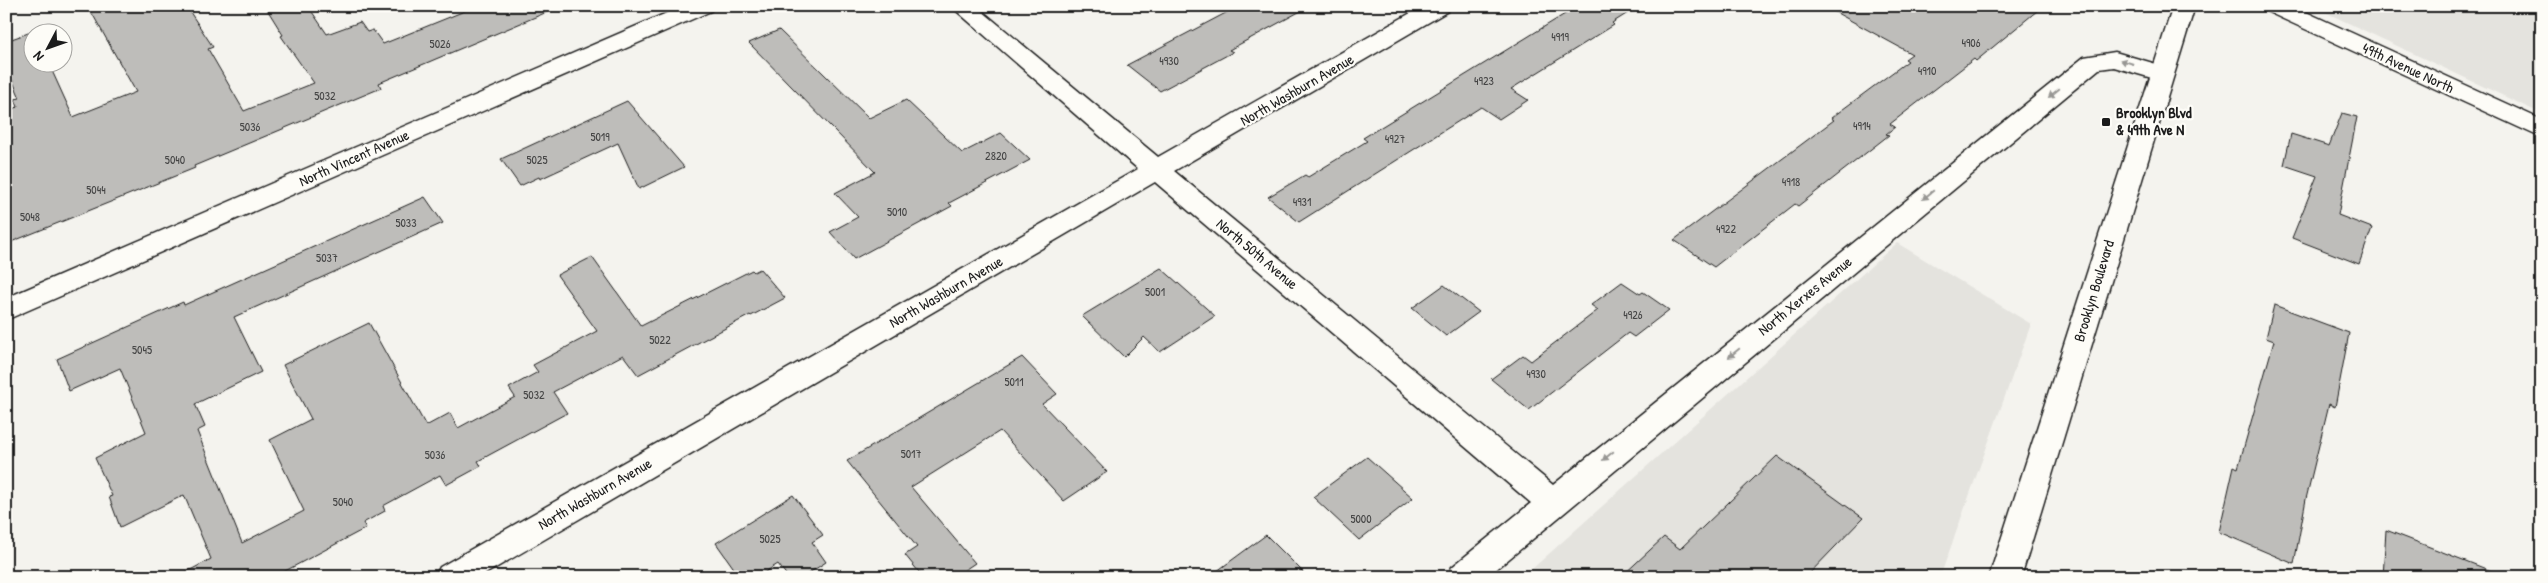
<svg xmlns="http://www.w3.org/2000/svg" width="2548" height="583" font-family="'Patrick Hand',sans-serif">
<style>
.built{fill:#e4e3de}
.building{fill:#bebdba;stroke:#1c1c1c}
.lines{fill:none;stroke-linecap:round;stroke-linejoin:round}
.street-casing{stroke:#1c1c1c;stroke-width:3}
.secondary-casing{stroke:#1c1c1c;stroke-width:3}
.street{fill:#fdfcf7;fill-rule:evenodd}
.secondary{fill:#fdfcf7;fill-rule:evenodd}
.oneway{fill:#989794}
.poi-dot{fill:#1c1c1c;stroke:#fdfcf7;stroke-width:2}
.labels{text-anchor:middle;stroke-width:4.5;stroke-linejoin:round;paint-order:stroke}
.number-label{font-size:12px;fill:#444}
.street-label{font-size:15px;fill:#1c1c1c;stroke:#fdfcf7}
.poi-label{font-size:15px;font-weight:bold;fill:#1c1c1c;stroke:#fdfcf7;text-anchor:start}
</style>
<rect width="100%" height="100%" fill="#f4f3ee"/>
<filter id="ink" filterUnits="userSpaceOnUse"><feTurbulence type="fractalNoise" baseFrequency=".02" numOctaves="2"/><feDisplacementMap in="SourceGraphic" scale="10" xChannelSelector="R" yChannelSelector="G"/><feConvolveMatrix kernelMatrix="1 2 1 2 8 2 1 2 1" color-interpolation-filters="sRGB"/></filter>
<g filter="url(#ink)">
<g class="built">
<path d="M2312,6H2542V114Z"/>
<path d="M1897,243L2031,324L1940,577H1523Z"/>
</g>
<g class="building">
<path d="M88,6H186L213,47L208,49L244,111L314,83L281,36L283,35L265,6H308L327,34L360,22L367,32L373,30L383,44L477,6L559,7L379,83L381,88L194,166L195,168L6,244V111L18,107L15,99L20,98L6,65V41L34,31L32,62H48L73,117L136,92Z"/>
<path d="M1239,6H1310L1229,50L1233,52L1160,91L1127,65Z"/>
<path d="M1578,6H1639L1612,23L1614,25L1511,89L1528,100L1499,119L1481,107L1299,222L1268,197L1305,175L1308,177L1367,141L1363,138Z"/>
<path d="M1824,6H2043L1976,61L1974,59L1890,124L1895,127L1886,134L1889,135L1798,206L1795,204L1714,267L1674,240L1834,120L1831,118L1908,61L1905,59L1912,54Z"/>
<path d="M779,30L869,118L906,100L962,153L1001,133L1030,160L949,203L952,206L854,259L830,232L858,217L835,193L875,172L749,43Z"/>
<path d="M627,101L684,167L639,189L618,143L540,179L539,177L520,186L501,159Z"/>
<path d="M2342,113L2357,117L2338,215L2372,228L2359,264L2292,238L2317,176L2284,165L2291,134L2329,146Z"/>
<path d="M425,197L443,223L234,317L261,372L195,404L205,427L197,431L242,543L304,511L270,440L311,419L283,365L369,323L426,426L450,413L458,428L515,397L509,388L538,372L533,365L597,331L557,275L592,257L641,326L752,270L754,272L760,269L785,298L751,316L750,315L638,375L623,355L553,392L567,413L478,461L481,466L446,485L440,475L383,506L385,511L363,523L366,528L274,577H177L211,559L184,495L120,527L109,497L112,496L95,458L146,432L120,368L69,391L57,359L183,302L184,305Z"/>
<path d="M1161,268L1215,316L1160,352L1144,337L1124,357L1082,316Z"/>
<path d="M1622,282L1640,294L1643,292L1669,310L1634,337L1628,333L1529,410L1491,379L1523,355L1531,361L1598,310L1591,305Z"/>
<path d="M1444,285L1479,312L1446,336L1412,308Z"/>
<path d="M2274,305L2349,333L2335,407L2329,404L2306,499L2294,564L2219,532L2234,466L2238,468L2274,341L2266,338Z"/>
<path d="M1022,357L1057,394L1042,404L1107,472L1064,501L1000,431L911,487L975,563L954,577H923L905,555L917,547L847,461Z"/>
<path d="M1777,456L1863,518L1806,577H1621L1664,537L1680,549Z"/>
<path d="M1367,457L1413,498L1359,540L1313,497Z"/>
<path d="M793,495L823,535L812,542L826,562L803,577H788L778,564L757,577H740L716,543Z"/>
<path d="M2386,530L2499,574V577H2383Z"/>
<path d="M1266,535L1308,577H1209Z"/>
</g>
<g class="lines">
<defs>
<g id="street">
<path d="M683,6H714L711,11L6,320V298Z"/>
<path d="M951,6H976L1158,157L1423,6H1451L1448,11L1174,171L1553,485L2084,57L2115,52L2170,68L2174,73L2170,78L2162,81L2114,67L2099,69L1487,577H1447L1452,567L1531,503L1155,182L480,577H435L440,567L1138,169Z"/>
<path d="M2263,6H2293L2542,120V138L2266,11Z"/>
</g>
<path id="secondary" d="M2173,6H2195L2021,577H1989Z"/>
</defs>
<use href="#street" class="street-casing"/>
<use href="#secondary" class="secondary-casing"/>
<use href="#street" class="street"/>
<use href="#secondary" class="secondary"/>
</g>
<defs><path id="oneway-solid" d="M-6-.8H1V-3.2L6.5 0L1 3.2V.8H-6Z" transform="scale(1.25)"/></defs>
<g class="oneway">
<use href="#oneway-solid" transform="translate(2127 62) rotate(-163)"/>
<use href="#oneway-solid" transform="translate(2054 93) rotate(141)"/>
<use href="#oneway-solid" transform="translate(1928 195) rotate(141)"/>
<use href="#oneway-solid" transform="translate(1734 353) rotate(141)"/>
<use href="#oneway-solid" transform="translate(1608 456) rotate(141)"/>
</g>
</g>
<rect class="poi-dot" x="2101" y="117" width="10" height="10" rx="2.5"/>
<g class="labels">
<g class="number-label">
<text x="1560" y="41">4919</text>
<text x="1971" y="47">4906</text>
<text x="440" y="48">5026</text>
<text x="1169" y="65">4930</text>
<text x="1927" y="75">4910</text>
<text x="1484" y="85">4923</text>
<text x="325" y="100">5032</text>
<text x="1862" y="130">4914</text>
<text x="250" y="131">5036</text>
<text x="600" y="141">5019</text>
<text x="1395" y="143">4927</text>
<text x="996" y="160">2820</text>
<text x="175" y="164">5040</text>
<text x="537" y="164">5025</text>
<text x="1791" y="186">4918</text>
<text x="96" y="194">5044</text>
<text x="1302" y="206">4931</text>
<text x="897" y="216">5010</text>
<text x="30" y="221">5048</text>
<text x="406" y="227">5033</text>
<text x="1726" y="233">4922</text>
<text x="327" y="262">5037</text>
<text x="1155" y="296">5001</text>
<text x="1633" y="319">4926</text>
<text x="660" y="344">5022</text>
<text x="142" y="354">5045</text>
<text x="1536" y="378">4930</text>
<text x="1014" y="386">5011</text>
<text x="534" y="399">5032</text>
<text x="911" y="458">5017</text>
<text x="435" y="459">5036</text>
<text x="343" y="506">5040</text>
<text x="1361" y="523">5000</text>
<text x="770" y="543">5025</text>
</g>
<g class="street-label">
<text transform="translate(2408 68) rotate(25)" y="5">49th Avenue North</text>
<text transform="translate(1297 90) rotate(-30)" y="5">North Washburn Avenue</text>
<text transform="translate(354 158) rotate(-24)" y="5">North Vincent Avenue</text>
<text transform="translate(1257 254) rotate(40)" y="5">North 50th Avenue</text>
<text transform="translate(2094 291) rotate(-73)" y="5">Brooklyn Boulevard</text>
<text transform="translate(946 292) rotate(-30)" y="5">North Washburn Avenue</text>
<text transform="translate(1805 296) rotate(-39)" y="5">North Xerxes Avenue</text>
<text transform="translate(595 494) rotate(-30)" y="5">North Washburn Avenue</text>
</g>
<g class="poi-label">
<text x="2116" y="118">Brooklyn Blvd<tspan x="2116" dy="17">&amp; 49th Ave N</tspan></text>
</g>
</g>
<rect width="2548" height="583" fill="none" stroke="#fdfcf7" stroke-width="25"/>
<rect x="12" y="12" width="2523" height="558" fill="none" stroke="#1c1c1c" stroke-width="2" filter="url(#ink)"/>
<g transform="translate(48 48) rotate(229)"><circle r="24" fill="#fdfcf7" stroke="#a3a29f"/>
<path d="M0-4L9 19L0 12L-9 19Z" fill="#1c1c1c"/>
<text y="-8" font-size="14" font-weight="bold" text-anchor="middle" fill="#1c1c1c">N</text>
</g>
</svg>
